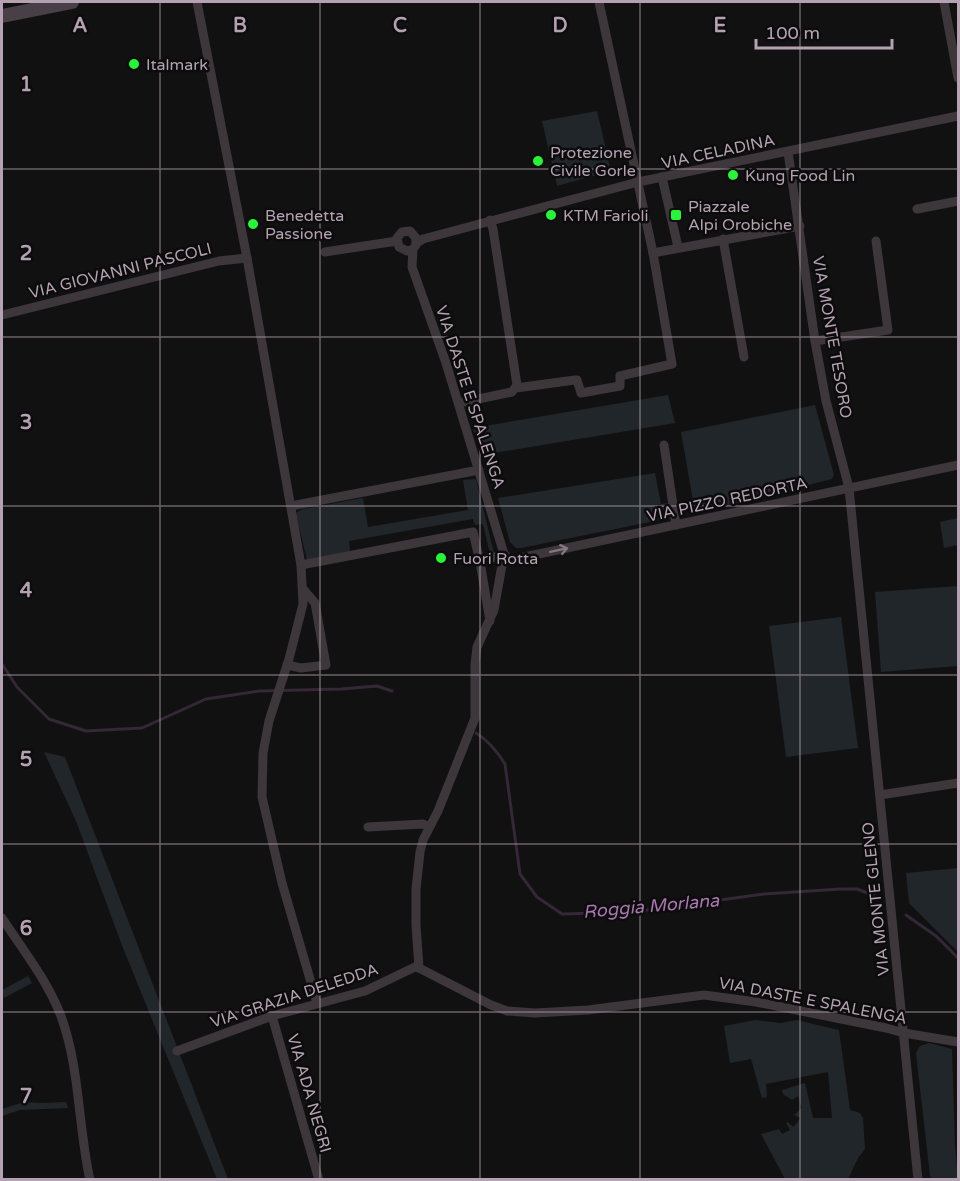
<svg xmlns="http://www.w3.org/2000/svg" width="960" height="1181" font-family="'Varela Round',sans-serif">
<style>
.green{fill:#21262a}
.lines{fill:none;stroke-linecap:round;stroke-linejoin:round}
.stream{stroke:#342736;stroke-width:3}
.street{stroke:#3d363b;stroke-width:9}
.secondary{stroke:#484046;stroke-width:14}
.oneway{stroke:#847782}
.grid{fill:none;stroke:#b4a2b2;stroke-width:1.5;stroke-opacity:0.55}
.poi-dot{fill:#25f635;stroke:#0d0c0d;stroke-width:2}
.labels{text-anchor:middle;stroke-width:5;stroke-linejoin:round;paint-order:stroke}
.poi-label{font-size:16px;fill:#b4a2b2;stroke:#0d0c0d;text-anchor:start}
.street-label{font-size:16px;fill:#b4a2b2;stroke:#0d0c0d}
.water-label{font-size:18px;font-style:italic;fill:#a977b0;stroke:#0d0c0d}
.grid-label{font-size:20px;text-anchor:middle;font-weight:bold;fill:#b4a2b2;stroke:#0d0c0d;stroke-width:5;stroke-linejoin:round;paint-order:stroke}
</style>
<rect width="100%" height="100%" fill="#121112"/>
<g class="green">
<path d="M597,111L611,171L557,186L542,121Z"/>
<path d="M668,395L675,423L482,455L473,428Z"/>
<path d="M815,405L834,475L832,479L698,513L695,512L681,432Z"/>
<path d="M655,473L661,504L668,503L670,515L660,520L521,548H516L510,542L498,498Z"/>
<path d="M476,479L494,553L490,554L483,524L475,525L473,519L349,541L350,552L307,560L297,518V512L303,509L363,498L368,527L468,510L463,480Z"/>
<path d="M958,518V545L944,548L940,522Z"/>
<path d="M958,586V666L881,672L875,592Z"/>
<path d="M841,617L858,748L786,757L769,626Z"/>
<path d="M44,752L65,757L228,1179H217L123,948L76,821Z"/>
<path d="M958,868V952L909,903L906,873Z"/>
<path d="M28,976L32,983L2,999V990Z"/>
<path d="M755,1020L780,1023L797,1020L839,1030L850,1110L860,1113L863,1118L865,1149L858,1158L848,1179H785L761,1134L779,1129L782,1134L790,1130L786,1123L788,1122L793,1127L797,1123L800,1118L794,1115L802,1108L798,1096L792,1100L783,1094L782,1090L805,1083L813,1118H832L828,1072L766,1084L767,1097L762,1098L751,1059L730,1063L724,1026Z"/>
<path d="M929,1043L952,1049L955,1145L958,1179H932L930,1176L916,1053L920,1046Z"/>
<path d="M24,1102L42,1103L66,1102L68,1108L20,1110L2,1116V1109Z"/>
</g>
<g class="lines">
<g class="stream">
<path d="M2,664L17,687L49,719L86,731L142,728L206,699L259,691L341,689L377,686L392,691"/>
<path d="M476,733C489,741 497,751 505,764L520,874L537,897L562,914L632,912L764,894L841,889H857L878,897"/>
<path d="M906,915L936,936L958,958"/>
</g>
<g class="street">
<path d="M197,2L247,258L301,565L303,604L289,659L269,721L263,753L262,797L282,883L317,1003"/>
<path d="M599,2L653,253L800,226"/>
<path d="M944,2L958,78"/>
<path d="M788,152L815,341L826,401L849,488L918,1180"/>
<path d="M662,177L678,247"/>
<path d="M917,209L958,201"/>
<path d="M723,239L744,357"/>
<path d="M417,243L423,239L638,182L958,116"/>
<path d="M413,249L407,251L399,247L397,238L402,232L410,231L416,238V245L413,249L412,267L446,363L504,554L494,610L477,647L475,664V718L438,811L423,840L420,852L416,889V925L419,968"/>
<path d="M325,252L397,241"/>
<path d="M2,315L219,261L247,258"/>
<path d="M815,341L888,330L876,241"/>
<path d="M516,388L575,380H577L581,393L620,386V376L672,364L653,253"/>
<path d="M459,403L512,392L517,385L493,229L490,220"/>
<path d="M664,445L676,525"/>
<path d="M291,506L479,470"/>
<path d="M504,554L509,559H515L958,465"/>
<path d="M480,562L490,621"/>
<path d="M301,565L473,532L480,562L504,554"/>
<path d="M287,665L301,668L326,665L315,603L303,589"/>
<path d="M880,795L958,783"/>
<path d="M368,827L423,824L429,827"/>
<path d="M2,918C23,950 47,980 61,1016C80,1068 78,1126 90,1180"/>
<path d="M419,968L491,1005L507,1011L535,1013L588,1010L704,995L756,1002L886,1028L904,1033L958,1042"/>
<path d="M272,1016L319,1180"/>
<path d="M177,1051L272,1016L365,991L415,967L419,968"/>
</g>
<path class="secondary" d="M2,16L72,2"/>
</g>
<defs><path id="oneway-shaft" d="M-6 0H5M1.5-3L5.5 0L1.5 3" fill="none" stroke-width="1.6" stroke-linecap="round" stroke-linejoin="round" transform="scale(1.5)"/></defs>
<use class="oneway" href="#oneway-shaft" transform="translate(559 550) rotate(-12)"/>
<path class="grid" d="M160,2V1180M320,2V1180M480,2V1180M640,2V1180M800,2V1180M2,169H958M2,337H958M2,506H958M2,675H958M2,844H958M2,1012H958"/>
<g class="poi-dot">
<circle cx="134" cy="64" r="6"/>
<circle cx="538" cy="161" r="6"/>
<circle cx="733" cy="175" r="6"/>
<circle cx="551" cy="215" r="6"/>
<rect x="670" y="209" width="12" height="12" rx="3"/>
<circle cx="253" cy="224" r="6"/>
<circle cx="441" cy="558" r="6"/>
</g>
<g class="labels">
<g class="poi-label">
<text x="146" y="70">Italmark</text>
<text x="550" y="158">Protezione<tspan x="550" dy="18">Civile Gorle</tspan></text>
<text x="745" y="181">Kung Food Lin</text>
<text x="688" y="212">Piazzale<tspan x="688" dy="18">Alpi Orobiche</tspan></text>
<text x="265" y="221">Benedetta<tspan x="265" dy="18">Passione</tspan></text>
<text x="563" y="221">KTM Farioli</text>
<text x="453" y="564">Fuori Rotta</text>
</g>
<g class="street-label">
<text transform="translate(718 151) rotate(-12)" y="6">VIA CELADINA</text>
<text transform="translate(120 270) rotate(-14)" y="6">VIA GIOVANNI PASCOLI</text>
<text transform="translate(833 337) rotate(80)" y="6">VIA MONTE TESORO</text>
<text transform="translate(471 397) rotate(72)" y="6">VIA DASTE E SPALENGA</text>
<text transform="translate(727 499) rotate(-12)" y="6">VIA PIZZO REDORTA</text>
<text transform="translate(875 899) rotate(-96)" y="6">VIA MONTE GLENO</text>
<text transform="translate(294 995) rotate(-18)" y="6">VIA GRAZIA DELEDDA</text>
<text transform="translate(813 1000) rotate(11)" y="6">VIA DASTE E SPALENGA</text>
<text transform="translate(310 1093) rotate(74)" y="6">VIA ADA NEGRI</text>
</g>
<g class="water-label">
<text transform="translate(651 906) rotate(-5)" y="6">Roggia Morlana</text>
</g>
</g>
<g class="grid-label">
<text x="80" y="32">A</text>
<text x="240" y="32">B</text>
<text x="400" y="32">C</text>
<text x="560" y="32">D</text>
<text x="720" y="32">E</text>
<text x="26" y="91">1</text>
<text x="26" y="260">2</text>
<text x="26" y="429">3</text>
<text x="26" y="597">4</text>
<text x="26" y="766">5</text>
<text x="26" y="935">6</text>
<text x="26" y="1103">7</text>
</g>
<rect width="960" height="1181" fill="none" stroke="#b4a2b2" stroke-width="6"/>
<path d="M756 39v9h136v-9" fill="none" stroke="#b4a2b2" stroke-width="3"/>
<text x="765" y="39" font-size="18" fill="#b4a2b2" stroke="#0d0c0d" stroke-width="4.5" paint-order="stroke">100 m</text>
</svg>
